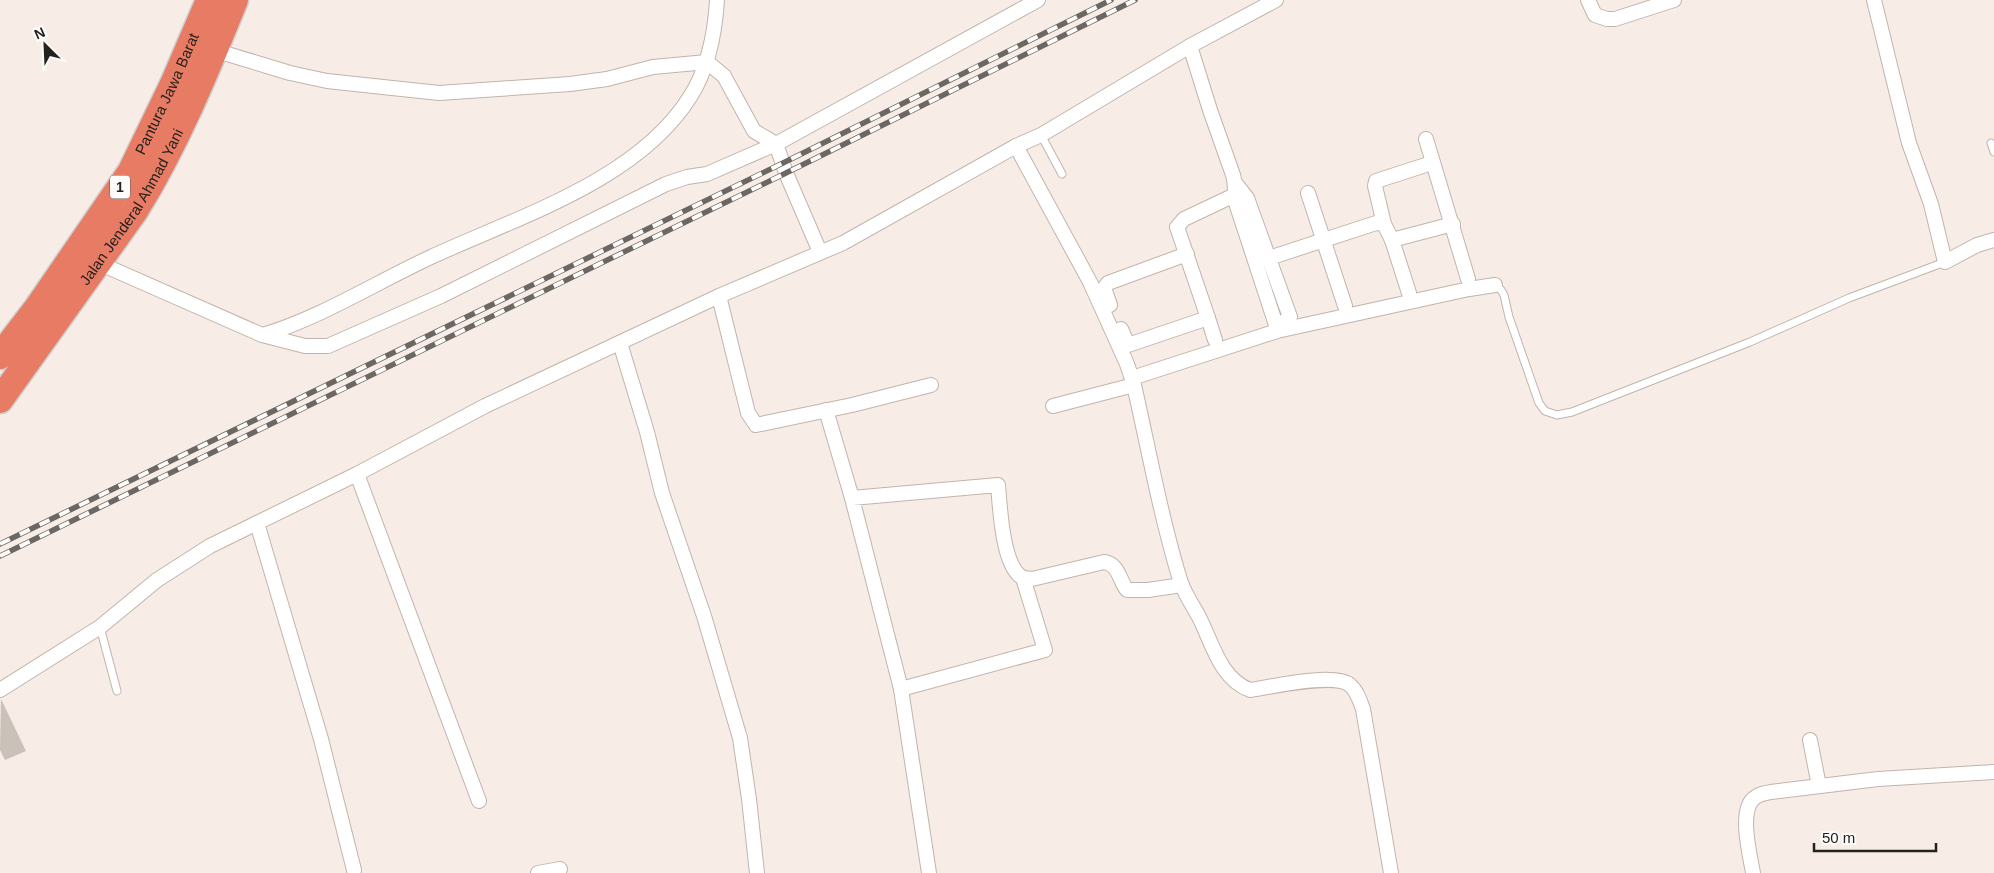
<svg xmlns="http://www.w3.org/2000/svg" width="1994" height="873" font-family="Arial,sans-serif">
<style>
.building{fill:#cac1b9}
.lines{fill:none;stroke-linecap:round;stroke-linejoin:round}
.lane-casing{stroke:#bfb5ae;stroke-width:9}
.street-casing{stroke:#bfb5ae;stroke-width:16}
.highway-casing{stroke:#cfcece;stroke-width:29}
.lane{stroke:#fff;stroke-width:7}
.street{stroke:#fff;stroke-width:14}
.highway{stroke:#e77b63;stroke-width:26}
.rail-casing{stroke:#6c6762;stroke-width:5.5}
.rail{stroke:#fefcfb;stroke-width:4;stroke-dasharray:11;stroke-linecap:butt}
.labels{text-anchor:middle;stroke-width:4.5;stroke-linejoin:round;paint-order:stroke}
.shield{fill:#fefcfb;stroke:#656360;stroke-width:1}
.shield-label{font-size:14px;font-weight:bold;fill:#24211e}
.street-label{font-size:15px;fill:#24211e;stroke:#fefcfb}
</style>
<rect width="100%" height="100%" fill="#f7ede6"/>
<path class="building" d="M1,699L26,751L5,760L0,750Z"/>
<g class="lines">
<defs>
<g id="lane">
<path d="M1041,135L1062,174"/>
<path d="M1991,143L1994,152"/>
<path d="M1495,285L1501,290L1504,295L1509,317L1539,403L1545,411L1557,415L1572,412L1750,342L1849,298L1945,262"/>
<path d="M100,627L117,691"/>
</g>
<g id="street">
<path d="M1588,0L1595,15L1607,19H1615L1674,0"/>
<path d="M1874,0L1909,143L1931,204L1945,262L1977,245L1994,240"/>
<path d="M1190,46L1210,110L1233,175C1236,185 1234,193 1236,203L1276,325L1288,320L1290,317L1247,198L1236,184"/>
<path d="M214,50L290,73L327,81L439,93L570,84L607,79L653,67L707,62L724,76L754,131L776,144L786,173L820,252"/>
<path d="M1426,139L1468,279"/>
<path d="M1016,146L1090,282L1127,364L1134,385C1149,451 1161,518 1181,583C1185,594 1193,606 1199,617C1212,642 1220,679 1250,690C1271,687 1334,672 1350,685C1357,691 1360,701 1363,709L1391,873"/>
<path d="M1308,193L1345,306"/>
<path d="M1384,224L1375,186L1376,181L1432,163"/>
<path d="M1392,240L1409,293"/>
<path d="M1269,258L1376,223L1384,224L1392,240L1453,224"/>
<path d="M94,261L262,335L305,346H328L441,296L666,184L687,177L707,174L776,144L1038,0"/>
<path d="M719,296L748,413L756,425L852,405L931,385"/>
<path d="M1110,305L1104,288L1108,283L1187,254"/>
<path d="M1208,318L1215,340"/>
<path d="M1121,329L1128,345L1208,318L1177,227L1184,219L1241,192"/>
<path d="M263,335C322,317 375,283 431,257C517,217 637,181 690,97C708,69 715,33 717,0"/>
<path d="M620,343L647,432L662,493L704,616L740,738L749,799L757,873"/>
<path d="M1132,378L1277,331L1469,289L1495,285"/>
<path d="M1053,406L1134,385"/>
<path d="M826,410L852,498"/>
<path d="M357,474L479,801"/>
<path d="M257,523L321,739L354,870"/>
<path d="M901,689L1045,650L1023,578"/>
<path d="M0,690L100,627L157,580L210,546L357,474L485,406L719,296L843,243L1016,146L1041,135L1190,46L1276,0"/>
<path d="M1810,740L1819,786"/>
<path d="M538,873L560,869"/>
<path d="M929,873L901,689L852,498L998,485C1000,507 1002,561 1020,576C1024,579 1028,578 1032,579L1104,562C1119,564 1119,580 1127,590H1148L1182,585"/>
<path d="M1753,873C1750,855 1739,813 1753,799C1758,794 1765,793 1771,792L1878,779L1994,772"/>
</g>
<g id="highway">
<path id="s1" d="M0,356L37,308L131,171L173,84L209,0"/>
<path id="s2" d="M0,400L135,211C176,145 206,72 235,0"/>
</g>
</defs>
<use href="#lane" class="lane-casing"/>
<use href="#street" class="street-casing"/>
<use href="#highway" class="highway-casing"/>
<use href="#lane" class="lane"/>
<use href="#street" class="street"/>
<use href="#highway" class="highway"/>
<defs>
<g id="rail">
<path d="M0,544L783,163L1111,0"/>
<path d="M0,556L786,173L1135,0"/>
</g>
</defs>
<use href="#rail" class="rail-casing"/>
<use href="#rail" class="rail"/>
</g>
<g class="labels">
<rect class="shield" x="110" y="175.5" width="20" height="23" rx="4"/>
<g class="shield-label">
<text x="120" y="192">1</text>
</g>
<g class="street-label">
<text dy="5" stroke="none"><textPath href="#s1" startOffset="312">Pantura Jawa Barat</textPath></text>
<text dy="5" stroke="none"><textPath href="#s2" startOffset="234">Jalan Jenderal Ahmad Yani</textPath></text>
</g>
</g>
<g transform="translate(45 45) rotate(336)" stroke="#fefcfb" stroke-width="4" paint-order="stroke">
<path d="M0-4L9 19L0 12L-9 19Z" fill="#24211e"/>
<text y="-8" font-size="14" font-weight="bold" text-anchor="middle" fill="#24211e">N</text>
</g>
<path d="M1814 843v8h122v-8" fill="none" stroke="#24211e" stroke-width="2.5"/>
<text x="1822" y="843" font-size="15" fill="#24211e" stroke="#fefcfb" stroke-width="4" paint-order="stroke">50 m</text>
</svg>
